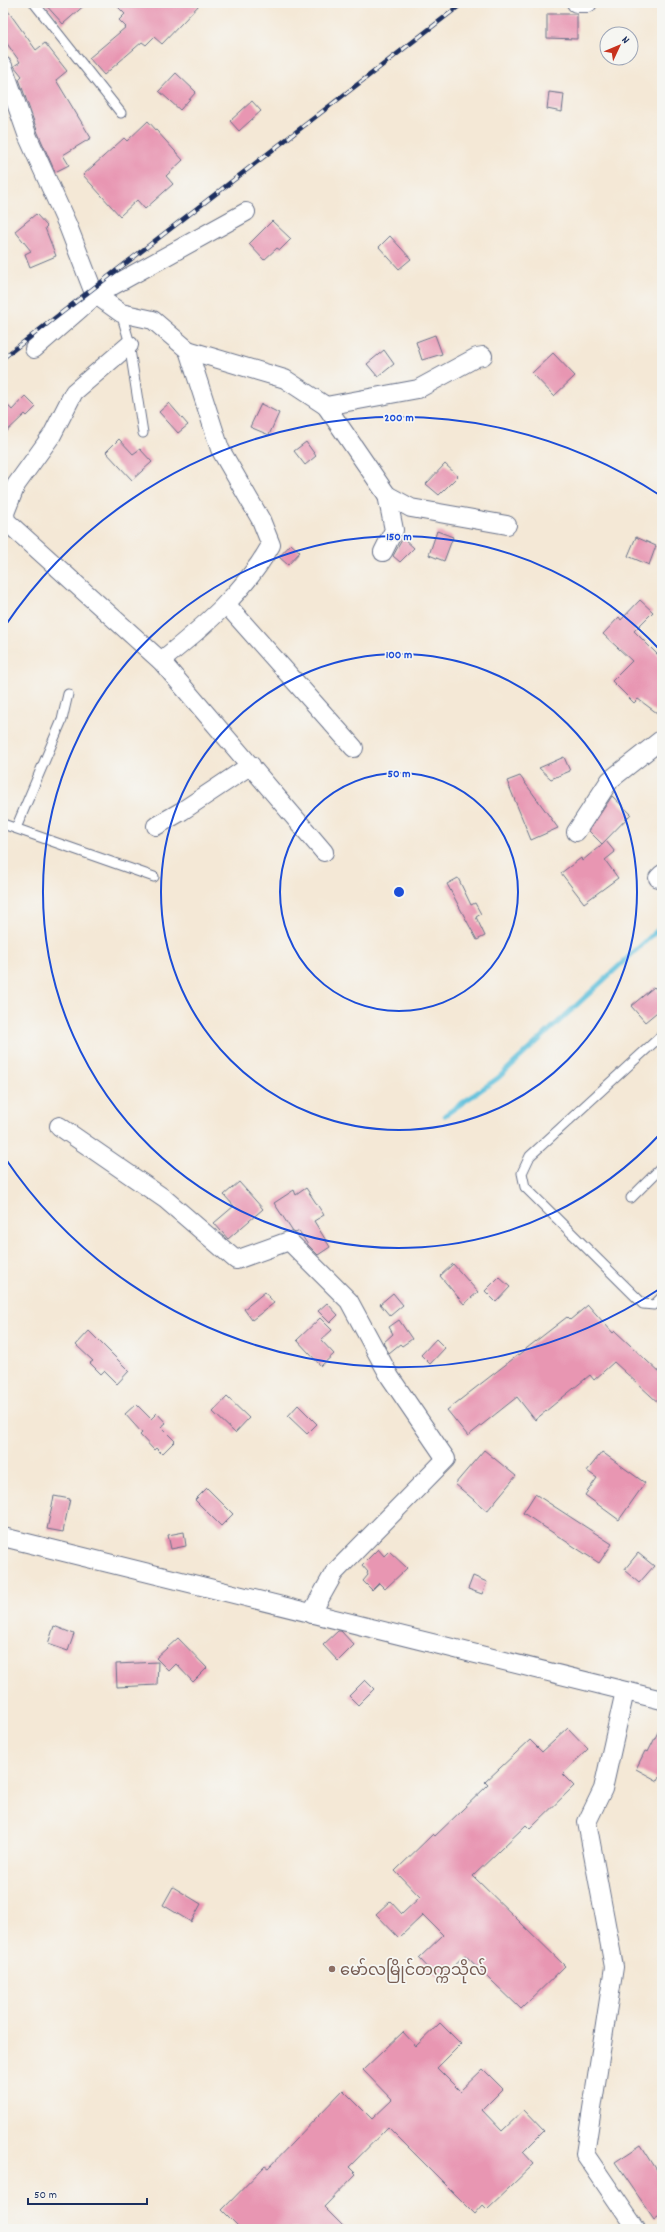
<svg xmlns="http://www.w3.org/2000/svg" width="665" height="2232" font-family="Dekko,'Noto Sans Myanmar',sans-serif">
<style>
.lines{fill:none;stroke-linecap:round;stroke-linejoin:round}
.stream{stroke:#5cbfdb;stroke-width:5}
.building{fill:#e896b2}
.service-casing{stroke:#677088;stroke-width:11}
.minor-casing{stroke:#677088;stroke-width:20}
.service{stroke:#fff;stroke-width:9}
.minor{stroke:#fff;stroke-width:18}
.rail-casing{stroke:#1b2f5e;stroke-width:4.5}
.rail{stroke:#f6f6f2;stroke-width:3;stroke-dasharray:9;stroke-linecap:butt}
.ring{fill:none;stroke:#1d4ed8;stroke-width:2}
.education-dot{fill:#8d6e63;stroke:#f6f6f2;stroke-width:1.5}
.labels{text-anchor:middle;stroke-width:3.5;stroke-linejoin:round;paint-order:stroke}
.education-label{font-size:16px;fill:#785e54;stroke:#f6f6f2;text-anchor:start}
.centre{fill:#1d4ed8;stroke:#f6f6f2;stroke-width:2}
.ring-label{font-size:12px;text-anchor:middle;font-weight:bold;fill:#1d4ed8;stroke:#f6f6f2;stroke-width:3.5;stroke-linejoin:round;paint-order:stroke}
</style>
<rect width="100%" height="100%" fill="#f6f6f2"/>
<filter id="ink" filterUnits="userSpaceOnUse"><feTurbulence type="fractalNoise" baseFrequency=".025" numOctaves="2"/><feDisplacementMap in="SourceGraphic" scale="8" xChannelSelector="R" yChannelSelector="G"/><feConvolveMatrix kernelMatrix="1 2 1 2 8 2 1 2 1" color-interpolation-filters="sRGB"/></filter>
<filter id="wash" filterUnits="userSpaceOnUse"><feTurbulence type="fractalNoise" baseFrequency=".012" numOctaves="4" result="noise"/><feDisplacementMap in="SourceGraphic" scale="16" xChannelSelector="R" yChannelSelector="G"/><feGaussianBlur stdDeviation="0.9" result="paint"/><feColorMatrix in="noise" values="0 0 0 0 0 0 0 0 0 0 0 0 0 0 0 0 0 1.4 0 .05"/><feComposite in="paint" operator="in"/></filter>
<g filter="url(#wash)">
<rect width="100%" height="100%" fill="#f4e8d6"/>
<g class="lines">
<path class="stream" d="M445,1115L498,1078L662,926"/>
</g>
<g id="blocks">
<g class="building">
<path d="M44,3H87L63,24Z"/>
<path d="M114,3H201L162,44L154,37L146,45L142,42L104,75L89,58L126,27L119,20L125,14Z"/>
<path d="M3,4L36,50L45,43L67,71L56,80L91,138L63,155L69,165L55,172L38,133L19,79L22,76L14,66L20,62L3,38Z"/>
<path d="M547,14H577V39L547,38Z"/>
<path d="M176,73L196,92L180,110L159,91Z"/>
<path d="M549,92L564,94L562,112L547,109Z"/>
<path d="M252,101L261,111L239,131L230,121Z"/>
<path d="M148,121L183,160L166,176L173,184L145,209L137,200L120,216L83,175L124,138L127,141Z"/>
<path d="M36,214L47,226L45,228L56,256L30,267L25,254L31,251L15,231Z"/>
<path d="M272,221L291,239L280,250L277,248L264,260L249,244Z"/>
<path d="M390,236L411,259L399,269L379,247Z"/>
<path d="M435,335L442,354L422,360L416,342Z"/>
<path d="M384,350L394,364L378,377L367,364Z"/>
<path d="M553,353L575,376L554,396L532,373Z"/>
<path d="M25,396L36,407L27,416L25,414L3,435V400L12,410Z"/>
<path d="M169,403L188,425L178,433L159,412Z"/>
<path d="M261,404L279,413L269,435L250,427Z"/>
<path d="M119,439L133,454L140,449L152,462L132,480L106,452Z"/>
<path d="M306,442L316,456L305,465L294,451Z"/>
<path d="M445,464L458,476L439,495L426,484Z"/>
<path d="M437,531L453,537L444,561L429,555Z"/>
<path d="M636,537L656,546L649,565L628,556Z"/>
<path d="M403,538L414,548L400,562L393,556Z"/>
<path d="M291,544L300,552L288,565L279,557Z"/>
<path d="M640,600L653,612L634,631L662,659V706L657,713L638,699L634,703L612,681L632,661L603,634L619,617L621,620Z"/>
<path d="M564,757L570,771L551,779L539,768Z"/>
<path d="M520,776L558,828L531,840L507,781Z"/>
<path d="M612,796L631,814L602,844L589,831Z"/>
<path d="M606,841L615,852L605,860L618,878L584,903L561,873L581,858L582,861Z"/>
<path d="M458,878L471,905L475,903L481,914L476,917L485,936L477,940L447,884Z"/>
<path d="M654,987L662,996V1008L645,1022L631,1006Z"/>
<path d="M239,1182L263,1209L228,1239L214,1223L234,1206L224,1195Z"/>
<path d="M306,1188L324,1215L314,1221L330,1247L318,1255L308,1245L299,1231L296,1233L293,1232L274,1203L294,1190L296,1195Z"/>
<path d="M453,1264L478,1292L464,1304L440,1276Z"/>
<path d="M499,1277L510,1287L496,1302L485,1291Z"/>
<path d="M265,1292L274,1303L252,1320L244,1309Z"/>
<path d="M393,1293L403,1305L390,1316L380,1304Z"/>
<path d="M327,1303L338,1315L330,1323L318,1311Z"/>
<path d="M588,1305L613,1333L615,1331L662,1375V1406L614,1362L594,1380L590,1375L535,1420L517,1397L468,1436L447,1410L567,1317L570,1320Z"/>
<path d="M320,1318L332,1330L321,1340L334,1354L321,1366L297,1340Z"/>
<path d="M399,1320L412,1339L402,1346L400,1344L389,1353L383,1343L393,1334L389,1327Z"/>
<path d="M89,1331L129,1371L117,1384L104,1371L101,1374L90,1363L93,1361L76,1345Z"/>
<path d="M436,1339L445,1348L430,1364L421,1355Z"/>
<path d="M227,1397L249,1418L235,1433L213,1412Z"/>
<path d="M136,1404L151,1419L157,1413L166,1423L161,1427L175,1441L162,1454L156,1448L154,1450L140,1435L142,1433L125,1414Z"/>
<path d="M298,1405L317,1424L307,1434L288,1416Z"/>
<path d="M484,1450L516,1476L487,1511L455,1484Z"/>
<path d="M602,1452L645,1483L619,1520L585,1495L597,1478L587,1471Z"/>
<path d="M207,1488L233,1514L221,1526L195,1500Z"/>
<path d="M535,1494L612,1544L599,1563L523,1513Z"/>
<path d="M54,1496L70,1499L63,1532L47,1529Z"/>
<path d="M184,1532L186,1546L171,1549L168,1535Z"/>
<path d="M378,1549L384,1556L389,1551L407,1568L385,1589L379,1583L372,1590L363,1581L368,1575L367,1573L368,1572L362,1565Z"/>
<path d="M638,1553L654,1566L639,1583L624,1570Z"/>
<path d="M473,1576L487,1582L482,1594L468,1589Z"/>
<path d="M54,1626L74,1634L68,1651L48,1644Z"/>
<path d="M338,1631H341L354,1645L338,1661L323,1645Z"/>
<path d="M178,1638L207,1668L193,1682L176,1664L169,1671L156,1658Z"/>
<path d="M158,1662L157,1685L117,1687L116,1664Z"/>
<path d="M365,1680L374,1689L358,1705L349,1696Z"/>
<path d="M662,1724V1773L658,1781L636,1769L645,1751L648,1752Z"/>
<path d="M568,1728L588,1749L562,1774L574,1786L530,1829L526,1825L473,1876L565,1966L521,2009L465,1955L439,1979L419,1958L443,1935L423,1915L399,1938L376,1914L390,1901L402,1914L420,1897L395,1871L433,1834L435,1836L488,1785L485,1782L530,1740L542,1752Z"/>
<path d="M173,1887L201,1904L191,1922L163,1905Z"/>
<path d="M440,2023L461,2044L437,2068L460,2091L483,2069L503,2089L482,2110L502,2131L524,2110L544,2131L523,2152L534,2164L487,2209L483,2205L475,2214L388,2127L349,2167L356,2174L324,2207L346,2229H241L222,2210L265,2166L268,2168L343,2090L372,2119L392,2100L363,2070L403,2032L416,2046Z"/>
<path d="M641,2145L662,2178V2213L654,2219L615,2162Z"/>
</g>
</g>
</g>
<g filter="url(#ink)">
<use href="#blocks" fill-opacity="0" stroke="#677088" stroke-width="1"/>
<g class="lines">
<defs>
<g id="service">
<path d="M34,3L121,113"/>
<path d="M121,313L128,337L143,433"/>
<path d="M3,824L154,877"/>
<path d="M16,828L62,720L68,694"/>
<path d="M662,1035L530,1156L522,1173L525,1187L643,1304L654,1305L662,1297"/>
<path d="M631,1198L662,1167"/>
</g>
<g id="minor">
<path d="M576,3H588"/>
<path d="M3,66L28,137L68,226L92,288L96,295L121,313L153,320L188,350L220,449L261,520L271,545C244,593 203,627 161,661"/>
<path d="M129,345L74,392L52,435L16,485L5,513L6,521L161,661L324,852"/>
<path d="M34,349L96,295L246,212"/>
<path d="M188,350L285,379L326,406L418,389L477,357L483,356"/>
<path d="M326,406L387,495L394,530L383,552"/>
<path d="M387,495L411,508L507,525"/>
<path d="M226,604L354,748"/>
<path d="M156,826L182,811L251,765"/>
<path d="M576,832L610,780L662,739"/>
<path d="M658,878L662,874"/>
<path d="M59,1126L165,1199L236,1260L289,1241L349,1301L390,1377L446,1459L334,1573L311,1614"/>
<path d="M3,1537L662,1700"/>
<path d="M625,1691L603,1789L587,1822L614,1967L585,2154L636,2229"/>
</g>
</defs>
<use href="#service" class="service-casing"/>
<use href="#minor" class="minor-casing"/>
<use href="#service" class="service"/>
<use href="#minor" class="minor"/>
<defs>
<path id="rail" d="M3,358L463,3"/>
</defs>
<use href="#rail" class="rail-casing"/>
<use href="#rail" class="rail"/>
</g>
</g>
<g class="ring">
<circle cx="399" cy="892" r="119"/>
<circle cx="399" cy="892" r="238"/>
<path d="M661 1133A356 356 0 1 1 661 651"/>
<path d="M661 1288A475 475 0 0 1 5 1158M5 626A475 475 0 0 1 661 496"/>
</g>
<circle class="education-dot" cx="332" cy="1969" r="4"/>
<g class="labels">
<g class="education-label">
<text x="340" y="1975">မော်လမြိုင်တက္ကသိုလ်</text>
</g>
</g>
<circle cx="399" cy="892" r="6" class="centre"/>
<g class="ring-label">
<text x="399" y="421">200 m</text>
<text x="399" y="540">150 m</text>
<text x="399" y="658">100 m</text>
<text x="399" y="777">50 m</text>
</g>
<rect width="665" height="2232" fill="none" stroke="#f6f6f2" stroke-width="16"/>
<g transform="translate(619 46) rotate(46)"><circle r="19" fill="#f6f6f2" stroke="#9ea6b7"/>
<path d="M0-3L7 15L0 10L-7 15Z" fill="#c8321e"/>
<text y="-6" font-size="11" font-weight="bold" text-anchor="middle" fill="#1b2f5e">N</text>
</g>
<path d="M28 2198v6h119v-6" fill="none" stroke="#1b2f5e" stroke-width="2"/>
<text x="34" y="2198" font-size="12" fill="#1b2f5e" stroke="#f6f6f2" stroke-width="3" paint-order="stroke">50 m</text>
</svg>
